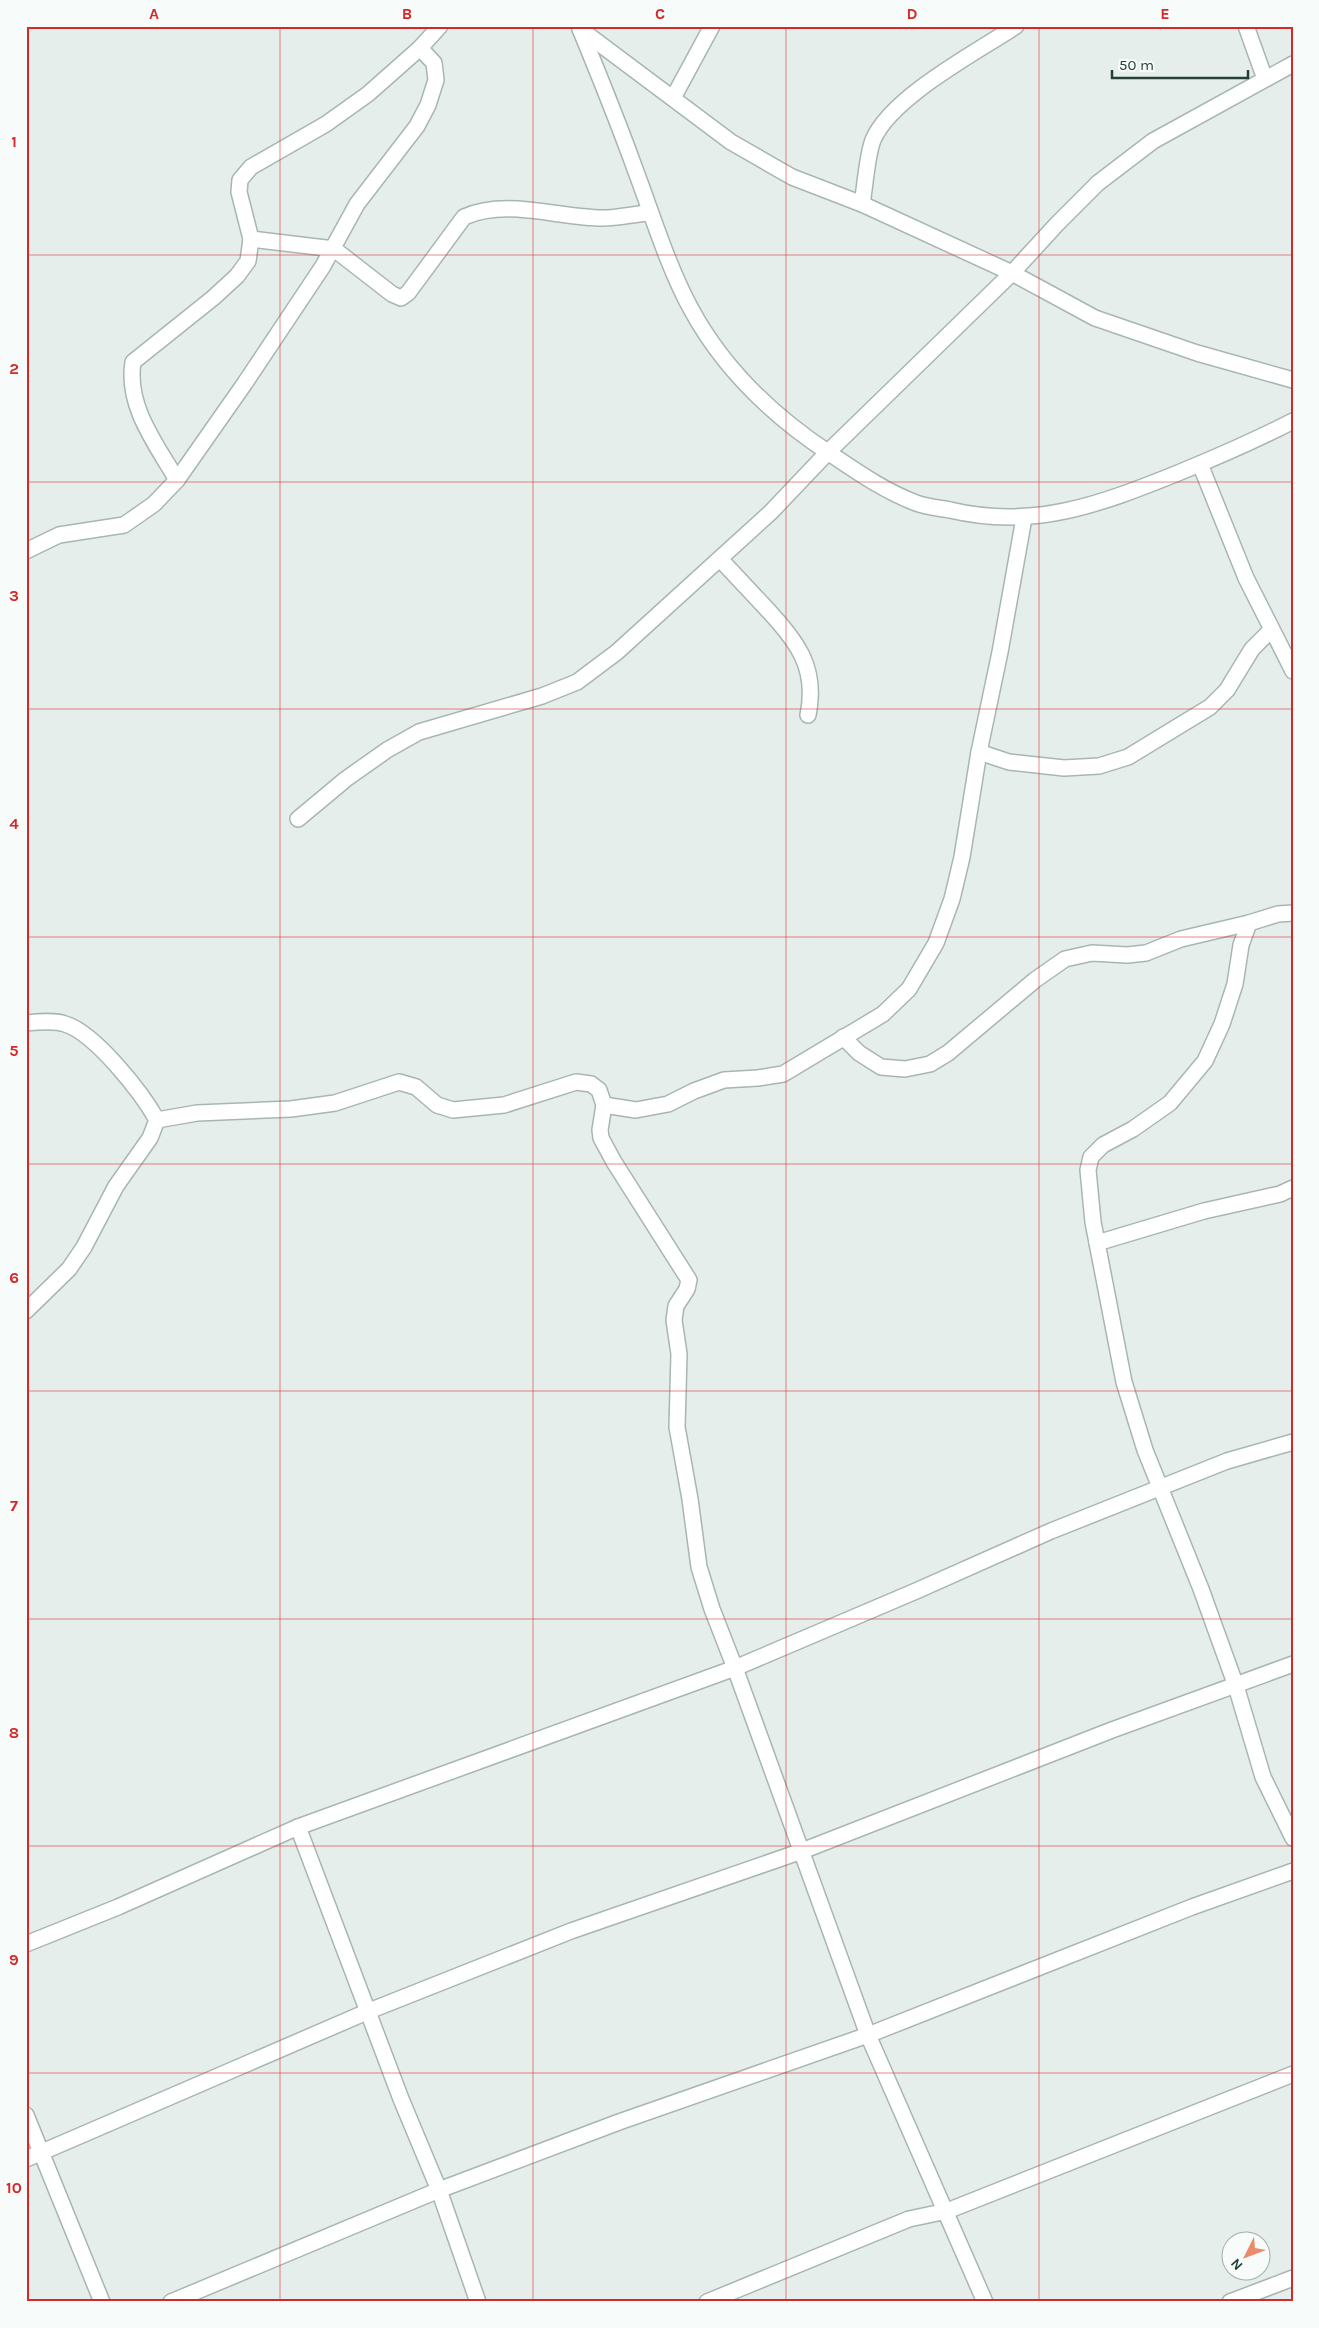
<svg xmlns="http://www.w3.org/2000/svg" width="1319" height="2328" font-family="Karla,sans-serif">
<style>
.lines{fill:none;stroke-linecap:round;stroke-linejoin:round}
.minor-casing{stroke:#a8b6b2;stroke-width:18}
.minor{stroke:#fff;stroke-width:15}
.grid{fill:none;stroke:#d62828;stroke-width:1;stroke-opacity:0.55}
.neatline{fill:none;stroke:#d62828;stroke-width:2}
.grid-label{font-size:16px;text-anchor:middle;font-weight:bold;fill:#d62828}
</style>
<rect width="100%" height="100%" fill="#e6eeeb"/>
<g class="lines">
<defs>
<g id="minor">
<path d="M1246,26L1265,79"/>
<path d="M580,29C599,75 618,122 635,169C652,214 668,267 691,309C723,368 773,416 829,453C856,471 884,491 916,503C926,507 939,508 950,510C1034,530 1101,504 1178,473C1217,457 1256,440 1293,421"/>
<path d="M580,29L731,142L792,177L862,204L1012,273L1095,318L1197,353L1293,380"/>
<path d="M673,98L712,26"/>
<path d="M862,204C865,187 867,155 873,140C891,97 977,52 1016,26"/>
<path d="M251,239L334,249L392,294L401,298L408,293L464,217C507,198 558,218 603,218C618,218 634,214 649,213"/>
<path d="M1200,464L1246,578L1293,671"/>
<path d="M177,480C156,444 126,406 133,362L213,298L237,276L248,261L251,239L239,192L240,180L251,167L326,124L368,94L420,48L440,26"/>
<path d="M26,551L59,535L124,525L154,504L177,480L245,383L323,266L357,204L417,126L428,105L436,80L434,63L420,48"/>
<path d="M720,559C735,575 750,591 765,607C796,641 818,666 808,715"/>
<path d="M979,752L1009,762L1064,768L1099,766L1128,757L1210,707L1227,690L1252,649L1271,630"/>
<path d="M298,819L346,779L387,750L419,732L542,696L577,682L617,652L771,512L828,452L1012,273L1057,224L1098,183L1153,141L1293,64"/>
<path d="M1293,913L1278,914L1249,923L1241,945L1235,984L1222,1024L1205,1061L1170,1103L1133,1129L1103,1145L1091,1157L1088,1170L1093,1222L1124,1382L1145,1450L1201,1589L1236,1686L1263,1777L1293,1838"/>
<path d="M26,1023C37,1022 55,1020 65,1024C95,1033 142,1093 157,1120"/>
<path d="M843,1037L859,1053L881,1067L905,1069L930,1064L948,1053L1035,980L1065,959L1092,953L1127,955L1146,953L1181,939L1249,923"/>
<path d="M604,1105L636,1110L668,1104L694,1091L724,1080L758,1078L783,1074L883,1014L909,989L936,943L952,899L962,857L979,752L1000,652L1024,518"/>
<path d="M157,1120L197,1113L291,1109L335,1103L399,1082L416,1087L437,1105L453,1110L504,1105L576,1082L591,1084L599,1090L604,1105L600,1130L601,1138L614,1162L689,1280L687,1289L676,1306L674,1320L679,1354L677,1427L690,1499L699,1567L712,1609L735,1668L868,2035L985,2302"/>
<path d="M1097,1243L1204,1211L1280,1194L1293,1188"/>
<path d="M26,1311L69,1269L84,1247L116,1186L150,1138L157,1120"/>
<path d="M298,1827L401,2099L439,2190L478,2302"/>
<path d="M26,1944L118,1907L298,1827L735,1668L916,1591L1051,1531L1227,1461L1293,1442"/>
<path d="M26,2115L102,2302"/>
<path d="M26,2159L369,2011L571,1931L802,1851L1112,1730L1293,1664"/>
<path d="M171,2302L439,2190L619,2122L868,2035L1192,1907L1293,1871"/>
<path d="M707,2302L909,2219L947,2211L1293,2074"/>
<path d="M1230,2302L1293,2278"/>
</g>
</defs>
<use href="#minor" class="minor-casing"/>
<use href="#minor" class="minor"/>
</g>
<path class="grid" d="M280,26V2302M533,26V2302M786,26V2302M1039,26V2302M26,255H1293M26,482H1293M26,709H1293M26,937H1293M26,1164H1293M26,1391H1293M26,1619H1293M26,1846H1293M26,2073H1293"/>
<rect width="1319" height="2328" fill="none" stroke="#f7fbf9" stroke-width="55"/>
<g transform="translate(1246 2256) rotate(228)"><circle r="24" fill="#f7fbf9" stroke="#a3b0ac"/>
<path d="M0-4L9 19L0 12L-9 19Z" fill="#ec8b67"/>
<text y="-8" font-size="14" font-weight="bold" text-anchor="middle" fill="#254039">N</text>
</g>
<path d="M1112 70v8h136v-8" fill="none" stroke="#254039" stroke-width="2.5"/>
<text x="1119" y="70" font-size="15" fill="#254039" stroke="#f7fbf9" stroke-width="4" paint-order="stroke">50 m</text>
<rect x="28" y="28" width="1264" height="2272" class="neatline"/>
<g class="grid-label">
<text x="154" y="19">A</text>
<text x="407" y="19">B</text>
<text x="660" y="19">C</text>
<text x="912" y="19">D</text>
<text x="1165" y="19">E</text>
<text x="14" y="147">1</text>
<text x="14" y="374">2</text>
<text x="14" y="601">3</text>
<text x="14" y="829">4</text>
<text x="14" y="1056">5</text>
<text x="14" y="1283">6</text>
<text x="14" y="1511">7</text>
<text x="14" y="1738">8</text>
<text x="14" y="1965">9</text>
<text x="14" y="2193">10</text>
</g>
</svg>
